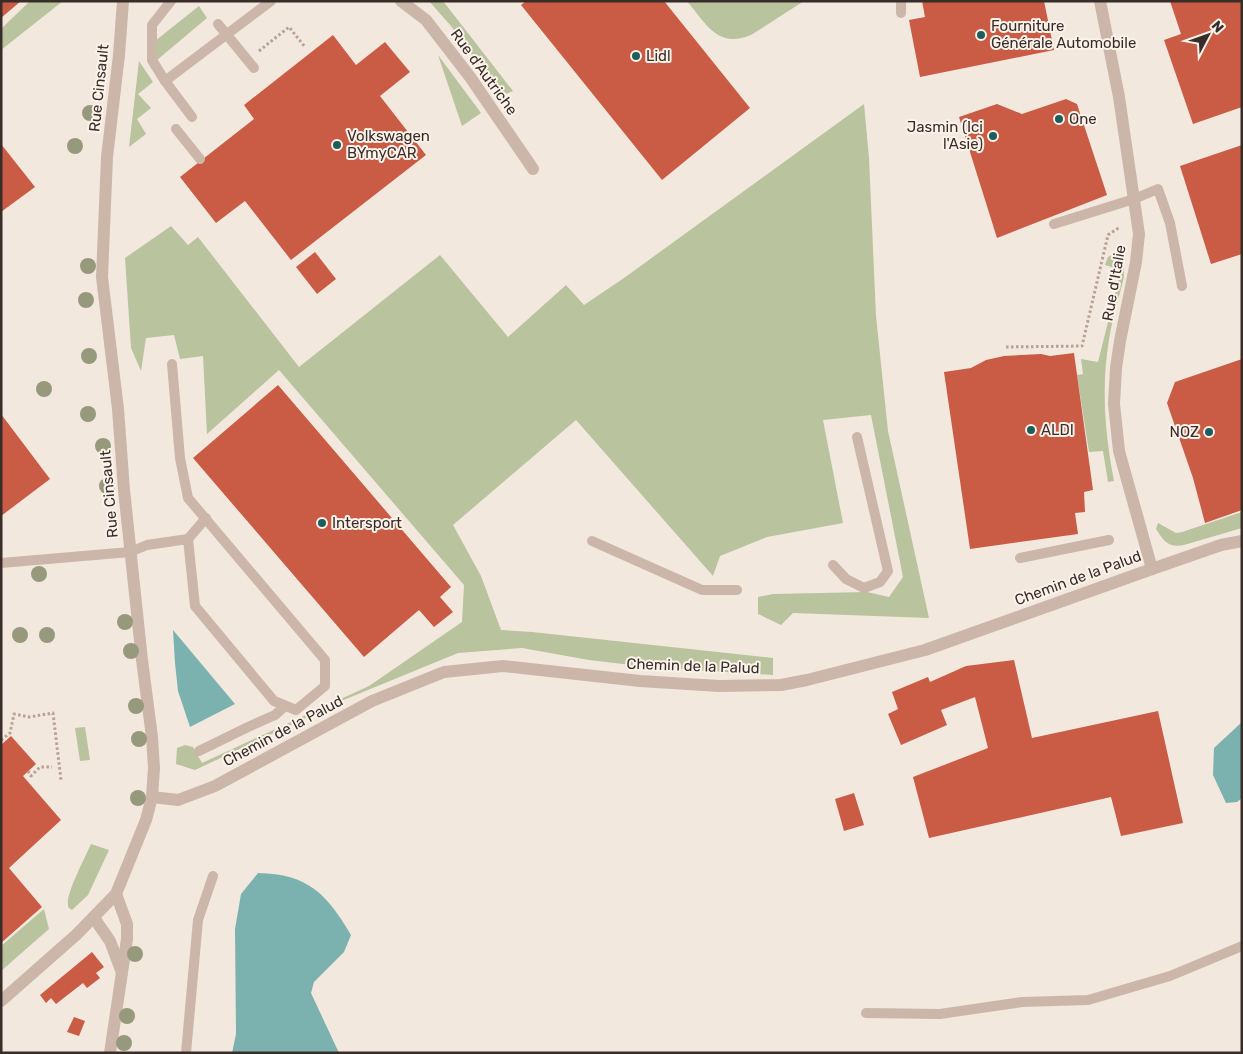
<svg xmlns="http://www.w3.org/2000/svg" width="1243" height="1054" font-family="Rubik,sans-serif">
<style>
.green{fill:#b9c39d}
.water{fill:#7bb2b0}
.building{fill:#ca5b45}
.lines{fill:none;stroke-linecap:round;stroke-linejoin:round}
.path{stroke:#b8a093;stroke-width:3;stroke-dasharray:2.5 2.5;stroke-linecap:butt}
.lane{stroke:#ccb6a9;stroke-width:10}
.street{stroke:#ccb6a9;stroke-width:12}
.tree{fill:#97997c}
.poi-dot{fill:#1d5d5c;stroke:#fbf2ea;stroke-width:2}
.labels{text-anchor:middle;stroke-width:4;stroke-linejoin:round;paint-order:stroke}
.poi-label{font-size:15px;fill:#392d29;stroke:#fbf2ea;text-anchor:start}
.street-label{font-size:15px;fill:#392d29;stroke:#fbf2ea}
</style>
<rect width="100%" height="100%" fill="#f3e8de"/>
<g class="green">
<path d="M30,1H63L1,50V29Z"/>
<path d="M429,1H443L513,91L501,96L451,26Z"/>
<path d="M687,1H804L751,35C718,49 706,24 687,1Z"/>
<path d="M199,6L207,18L157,60L155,41Z"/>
<path d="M438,55L481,113L462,126Z"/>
<path d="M139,61L153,82L138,94L151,108L137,119L146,134L129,147Z"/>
<path d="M864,104L869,158L876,316L888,431L929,618L793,613L781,625L758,614V597L773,594L867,592L889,597L903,577L871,415L823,420L843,523L767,537L720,556L713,576L576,420L453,525L481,576L501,630L532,632L773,658V675L649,667L589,660L522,648L458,653L346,699L195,770L176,764L177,748L185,745L193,747L202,763L369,686L462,622L464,585L279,370L207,434L203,356L180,359L174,335L146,338L141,371L131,348L125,258L171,226L188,245L198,237L299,367L440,255L508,337L566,285L584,305L624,278Z"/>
<path d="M1117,252L1123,255L1124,277C1119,298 1112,319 1109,340C1101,386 1105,435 1114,481L1108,482L1103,451L1089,452L1077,375L1083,374L1081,359L1098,362L1121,270L1105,265L1108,257Z"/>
<path d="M1242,512V528L1184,545C1169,548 1164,542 1156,529L1158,523L1176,533L1182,532Z"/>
<path d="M85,727L90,760L80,761L75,728Z"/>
<path d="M91,844L109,850L88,895L72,910C69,908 68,908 68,904C66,893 86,856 91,844Z"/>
<path d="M44,909L49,929L1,971V946Z"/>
</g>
<g class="water">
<path d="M173,630L235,704L190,727L178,691L175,663Z"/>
<path d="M1242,722V798L1237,802L1226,803L1213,775L1214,748Z"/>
<path d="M258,873C308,874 327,894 351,935L344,952L314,982L311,993L339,1053H232L236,1034L235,929L241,894Z"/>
</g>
<g class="building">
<path d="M1,1H21L1,18Z"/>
<path d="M526,1H664L750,108L662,180L521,5Z"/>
<path d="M922,1H1044L1054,50L920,77L909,20L925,17Z"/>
<path d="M1170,1H1242V107L1193,124L1164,40L1181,34Z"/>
<path d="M333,35L356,65L385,42L410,72L380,96L426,155L291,260L245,201L216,223L180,177L254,119L244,105Z"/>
<path d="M1066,99L1077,104L1107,195L997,238L959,117L997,104L1022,114Z"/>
<path d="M1,144L35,187L1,212Z"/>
<path d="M1242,145V254L1211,264L1180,166Z"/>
<path d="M315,252L336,279L317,294L296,267Z"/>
<path d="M1074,353L1093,490L1084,492L1085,512L1075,513L1078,534L970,549L944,372L971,368L986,360L1004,356L1041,354L1050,356Z"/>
<path d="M1242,359V510L1205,523L1193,478L1167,403L1175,382Z"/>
<path d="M278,385L451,587L440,597L453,612L434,627L419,610L364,657L193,458Z"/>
<path d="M1,414L50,479L1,516Z"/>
<path d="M1014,660L1032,738L1158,711L1183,823L1121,836L1111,797L929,838L913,777L988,748L975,697L941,710L947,725L901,745L888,714L898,709L892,692L928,677L930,682L966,666Z"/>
<path d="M11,736L36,764L23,776L61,820L9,868L42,907L1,943V745Z"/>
<path d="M854,793L864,825L844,831L835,799Z"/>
<path d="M92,952L104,967L96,973L100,978L87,988L83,983L56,1004L51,998L46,1003L40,995Z"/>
<path d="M74,1017L85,1021L79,1036L67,1032Z"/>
</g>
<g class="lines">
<g class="path">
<path d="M259,51L289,27L305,47"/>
<path d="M1006,347L1082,346L1108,235L1120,227"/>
<path d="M1,740L10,733L14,714L29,717L53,713L61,780"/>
<path d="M28,771L31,776L40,767H52"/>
</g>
<g class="lane">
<path d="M901,1V13"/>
<path d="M218,24L254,68"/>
<path d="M165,81L152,60V25L171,1"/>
<path d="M192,117L165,81L271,1"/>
<path d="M176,129L200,159"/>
<path d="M1054,224L1134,199L1158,189L1170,223L1182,286"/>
<path d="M188,539L206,518"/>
<path d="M592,541L702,590H737"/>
<path d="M1020,558L1109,540"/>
<path d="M1,563L130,552L147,545L188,539L195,606L274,701L296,710L325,686V660L188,498L180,458L172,364"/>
<path d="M833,565L846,579L864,588L880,582L888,571L857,437"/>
<path d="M199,751L248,727L275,715L285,706"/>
<path d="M866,1013L940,1014L1022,1002L1088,1000L1170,976L1242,946"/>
<path d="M186,1053L198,920L213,876"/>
</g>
<g class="street">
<path d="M401,1L426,20L470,77L533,169"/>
<path d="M1100,1L1119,97L1139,234L1136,262L1120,341L1116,368L1114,404L1119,451L1152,569"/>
<path d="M152,797L178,800L215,786L372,701L444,672L503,666L640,681L719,686L781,685L807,680L925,650L1152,569L1221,545L1242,541"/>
<path d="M94,918L110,941L122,973"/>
<path d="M1,1001L76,935L116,894L146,820L152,797L154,768L152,737L142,660L124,490L118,409L102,277L107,157L119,55L123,1"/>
<path d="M110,1053L127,939V924L116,894"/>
</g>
</g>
<g class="tree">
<circle cx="90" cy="113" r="8"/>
<circle cx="75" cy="146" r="8"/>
<circle cx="88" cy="266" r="8"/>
<circle cx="86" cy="300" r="8"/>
<circle cx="89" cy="356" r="8"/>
<circle cx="44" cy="389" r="8"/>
<circle cx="88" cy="414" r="8"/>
<circle cx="103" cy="446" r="8"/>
<circle cx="107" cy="486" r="8"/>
<circle cx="39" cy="574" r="8"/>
<circle cx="125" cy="622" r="8"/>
<circle cx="20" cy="635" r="8"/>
<circle cx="47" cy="635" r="8"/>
<circle cx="131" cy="651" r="8"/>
<circle cx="136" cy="706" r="8"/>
<circle cx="139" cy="739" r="8"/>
<circle cx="138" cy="798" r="8"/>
<circle cx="135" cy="954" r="8"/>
<circle cx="127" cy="1016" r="8"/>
<circle cx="124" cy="1043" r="8"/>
</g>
<g class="poi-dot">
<circle cx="981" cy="35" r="5"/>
<circle cx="636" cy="56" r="5"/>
<circle cx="1059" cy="119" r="5"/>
<circle cx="993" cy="136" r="5"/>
<circle cx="337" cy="145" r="5"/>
<circle cx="1031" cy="430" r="5"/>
<circle cx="1209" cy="432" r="5"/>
<circle cx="322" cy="523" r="5"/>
</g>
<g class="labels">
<g class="poi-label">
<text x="991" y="31">Fourniture<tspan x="991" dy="17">Générale Automobile</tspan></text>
<text x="646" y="61">Lidl</text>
<text x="1069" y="124">One</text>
<text x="983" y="132" text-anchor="end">Jasmin (Ici<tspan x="983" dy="17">l'Asie)</tspan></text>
<text x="347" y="141">Volkswagen<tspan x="347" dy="17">BYmyCAR</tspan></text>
<text x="1041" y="435">ALDI</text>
<text x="1199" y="437" text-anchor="end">NOZ</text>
<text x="332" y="528">Intersport</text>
</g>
<g class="street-label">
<text transform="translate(484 72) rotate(54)" y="5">Rue d'Autriche</text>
<text transform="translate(99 88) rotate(-84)" y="5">Rue Cinsault</text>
<text transform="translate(1114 283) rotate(-80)" y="5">Rue d'Italie</text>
<text transform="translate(109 494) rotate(-95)" y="5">Rue Cinsault</text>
<text transform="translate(1078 578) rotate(-20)" y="5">Chemin de la Palud</text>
<text transform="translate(693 666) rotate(2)" y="5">Chemin de la Palud</text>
<text transform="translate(283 731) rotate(-28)" y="5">Chemin de la Palud</text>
</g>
</g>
<rect width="1243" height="1054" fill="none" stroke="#392d29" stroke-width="5"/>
<g transform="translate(1208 35) rotate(49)" stroke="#fbf2ea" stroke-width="4" paint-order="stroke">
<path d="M0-4L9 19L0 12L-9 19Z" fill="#392d29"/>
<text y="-8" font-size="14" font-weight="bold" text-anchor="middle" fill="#392d29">N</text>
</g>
</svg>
